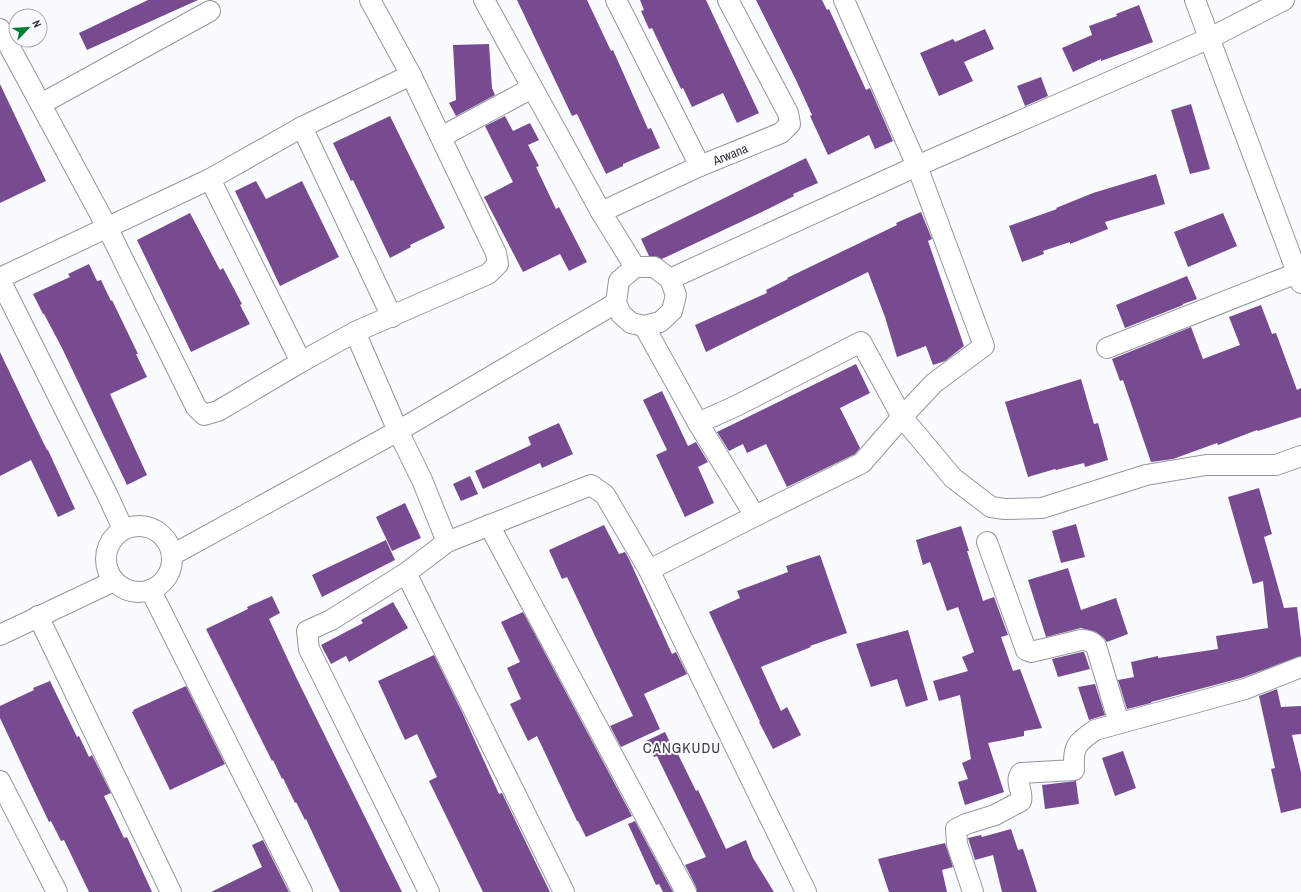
<svg xmlns="http://www.w3.org/2000/svg" width="1301" height="892" font-family="'Archivo Narrow',sans-serif">
<style>
.building{fill:#784b91}
.lines{fill:none;stroke-linecap:round;stroke-linejoin:round}
.minor-casing{stroke:#92989e;stroke-width:22}
.minor{stroke:#fff;stroke-width:20}
.labels{text-anchor:middle;stroke-width:4;stroke-linejoin:round;paint-order:stroke}
.street-label{font-size:13px;fill:#323437;stroke:#f9fbfe}
.quarter-label{font-size:15px;letter-spacing:1px;fill:#3e4348;stroke:#f9fbfe}
</style>
<rect width="100%" height="100%" fill="#f9fbfe"/>
<g class="building">
<path d="M148,0H198L87,50L79,33Z"/>
<path d="M517,0H587L611,51L613,50L648,129L651,128L660,148L623,164V166L606,174L577,114L572,116Z"/>
<path d="M640,0H706L759,113L737,123L723,93L692,107L683,88L681,89L652,28L649,29L641,11L644,10Z"/>
<path d="M756,0H822L827,10L829,9L866,90L870,88L893,141L875,149L869,135L828,155L810,116L812,115L796,80Z"/>
<path d="M1139,5L1153,42L1101,61V59L1073,72L1062,48L1092,35L1089,26L1117,16L1116,14Z"/>
<path d="M985,29L994,49L964,62L973,81L939,96L920,53L953,39L955,42Z"/>
<path d="M489,44L492,88L495,95L456,116L449,103L456,100L453,45Z"/>
<path d="M1041,77L1048,96L1025,106L1017,86Z"/>
<path d="M0,84L46,181L0,203Z"/>
<path d="M1191,104L1210,169L1190,174L1171,110Z"/>
<path d="M390,116L445,228L410,245L411,247L390,258L353,180L351,181L333,143Z"/>
<path d="M505,116L513,131L530,123L539,140L528,145L539,166L536,167L556,209L559,207L587,262L569,271L560,254L523,272L484,197L513,182L485,126Z"/>
<path d="M806,158L818,183L793,194L794,196L768,209L662,259L654,256H649L641,239Z"/>
<path d="M1156,174L1165,204L1105,222L1108,229L1070,244V242L1043,251L1044,254L1022,262L1009,226L1057,209L1056,208L1093,193Z"/>
<path d="M256,181L266,199L302,181L339,257L280,286L235,191Z"/>
<path d="M921,212L932,239L928,241L964,346L945,361L933,365L926,346L897,357L885,317L868,272L706,352L695,325L767,293L766,290L788,279L787,278L897,225L896,223Z"/>
<path d="M190,213L220,270L223,268L242,304L240,305L250,324L191,352L137,240Z"/>
<path d="M1223,213L1237,246L1188,267L1174,232Z"/>
<path d="M89,264L97,281L101,280L111,301L112,300L138,354H136L147,377L110,394L147,475L127,485L62,348L44,314H43L33,294L70,277L68,274Z"/>
<path d="M1187,276L1197,299L1183,304V305L1125,328L1116,305Z"/>
<path d="M1261,305L1272,334L1276,333L1297,390L1301,388V417L1258,431L1257,430L1218,445L1217,443L1173,459L1151,462L1123,380L1120,381L1112,359L1191,327L1203,359L1240,345L1229,317Z"/>
<path d="M0,352L29,413L47,450H48L75,509L58,517L31,460L0,476Z"/>
<path d="M856,364L870,393L840,408L860,448L855,454L787,487L766,444L747,453L743,444L729,451L717,432Z"/>
<path d="M1081,379L1094,424L1098,423L1108,460L1085,467L1084,463L1056,470L1055,469L1028,477L1005,402Z"/>
<path d="M662,391L688,446L696,442L708,462L698,467L714,503L685,517L656,455L667,450L643,400Z"/>
<path d="M559,423L573,454L542,468L540,463L483,489L475,471L531,445L528,437Z"/>
<path d="M470,476L478,494L461,501L453,484Z"/>
<path d="M1259,488L1272,534L1264,537L1284,608L1297,607L1301,639V656L1241,678L1151,702V703L1127,709L1118,680L1134,677L1131,662L1158,656V658L1218,649L1216,636L1268,628L1263,581L1253,584L1228,497Z"/>
<path d="M405,503L421,538L392,551L376,517Z"/>
<path d="M1076,524L1085,557L1061,563L1052,531Z"/>
<path d="M604,525L619,554L625,552L629,559L672,654L676,652L687,674L644,694L660,729L621,747L610,726L633,716L567,577L562,579L549,550Z"/>
<path d="M961,526L969,551H967L983,601L994,597L1008,635L1001,637L1013,671L1020,669L1042,728L1024,731V736L988,743L1004,792L965,805L958,782L968,779L962,763L971,759L960,695L939,701L933,681L968,671L962,657L974,652L958,607L947,611L930,562L923,565L916,540Z"/>
<path d="M386,540L395,560L322,597L312,575Z"/>
<path d="M820,555L847,633L810,646L811,647L761,667L781,711L787,707L801,735L773,749L759,722H760L709,612L740,598L737,591L788,572L786,566Z"/>
<path d="M1068,568L1081,610L1116,598L1128,634L1107,642L1104,638L1096,632L1081,628L1046,637L1028,580Z"/>
<path d="M272,596L280,613L269,619L296,677L402,892H340L306,819L305,820L296,802L295,803L283,778L282,779L273,760L272,761L206,629L248,609L247,607Z"/>
<path d="M393,602L408,628L349,662L346,656L331,664L321,645L363,623L361,620Z"/>
<path d="M523,612L632,816L586,837L578,821H577L537,736L528,741L510,704L521,699L507,668L520,662L501,622Z"/>
<path d="M908,630L928,700L906,707L897,679L871,687L856,644Z"/>
<path d="M1082,652H1084L1090,669L1058,677L1052,659Z"/>
<path d="M434,655L462,712L499,794L502,793L550,892H483L429,781L437,777L417,734L405,740L378,681Z"/>
<path d="M50,681L77,737L79,736L89,757L92,755L111,793L104,796L124,838L127,837L152,892H89L64,840L61,841L51,821L49,822L29,780L0,718V706L34,690L33,688Z"/>
<path d="M1095,684L1105,715L1089,720L1078,687Z"/>
<path d="M186,686L225,764L170,790L132,712L134,711L133,710Z"/>
<path d="M1277,689L1281,707L1301,706V734L1292,735L1301,772V808L1281,813L1271,769L1275,768L1259,696Z"/>
<path d="M665,732L674,751L676,750L696,791L698,790L726,849L746,840L753,858L774,892H697L696,887L685,865L706,857L657,756L654,757L646,741Z"/>
<path d="M1123,751L1136,788L1115,796L1102,758Z"/>
<path d="M1076,781L1079,804L1045,809L1042,785Z"/>
<path d="M635,821L673,892H663L659,884L656,885L628,824Z"/>
<path d="M1011,829L1018,850L1023,849L1037,892H1002L993,855L975,860L968,838L981,835L982,837Z"/>
<path d="M263,840L289,892H211L262,867L252,845Z"/>
<path d="M945,843L953,867L942,870L947,892H889L878,859Z"/>
</g>
<g class="lines">
<defs>
<g id="minor">
<path d="M484,0L601,212L635,267"/>
<path d="M616,0L700,166"/>
<path d="M1195,0L1301,283"/>
<path d="M0,29L107,227L196,407L204,415L218,411L301,362L355,332L488,274L498,264L496,253L411,75L370,0"/>
<path d="M41,104L210,11"/>
<path d="M302,127L392,317"/>
<path d="M441,137L532,88"/>
<path d="M210,179L301,362"/>
<path d="M601,212L700,166L781,133L790,124L788,113L728,0"/>
<path d="M635,267H654L670,279L676,295L672,311L660,322L644,326L631,323L621,314L616,303L619,281Z"/>
<path d="M0,278L210,179L302,127L411,75"/>
<path d="M670,279L917,166L1210,38L1284,0"/>
<path d="M0,280L108,496L123,529"/>
<path d="M644,326L698,423L755,516L649,570L806,892"/>
<path d="M355,332L398,431L422,480L447,542"/>
<path d="M1107,348L1297,273"/>
<path d="M698,423L736,406L861,342L902,417L953,478L991,507L1005,509L1042,508L1146,475L1206,465H1276L1301,456"/>
<path d="M755,516L862,463L902,417L934,383L984,346L917,166L844,0"/>
<path d="M489,525L686,892"/>
<circle cx="139" cy="559" r="33"/>
<path d="M987,542L1026,650L1031,652L1081,640C1088,640 1091,641 1096,646L1119,723"/>
<path d="M174,554L398,431L616,303"/>
<path d="M406,573L564,892"/>
<path d="M151,591L302,892"/>
<path d="M38,616L171,892"/>
<path d="M0,635L114,581"/>
<path d="M0,781L57,892"/>
<path d="M429,892L309,649L307,631L331,620L406,573L447,542L591,485L605,495L649,570"/>
<path d="M973,892L957,844L956,829L966,824L995,815L1021,801C1024,792 1014,782 1021,773L1074,770C1073,745 1076,744 1095,730L1245,689L1301,667"/>
</g>
</defs>
<use href="#minor" class="minor-casing"/>
<use href="#minor" class="minor"/>
</g>
<g class="labels">
<g class="street-label">
<text transform="translate(730 154) rotate(-22)" y="5">Arwana</text>
</g>
<g class="quarter-label">
<text x="682" y="753">CANGKUDU</text>
</g>
</g>
<g transform="translate(28 28) rotate(65)"><circle r="19" fill="#f9fbfe" stroke="#a9abae"/>
<path d="M0-3L7 15L0 10L-7 15Z" fill="#027d34"/>
<text y="-6" font-size="11" font-weight="bold" text-anchor="middle" fill="#323437">N</text>
</g>
</svg>
